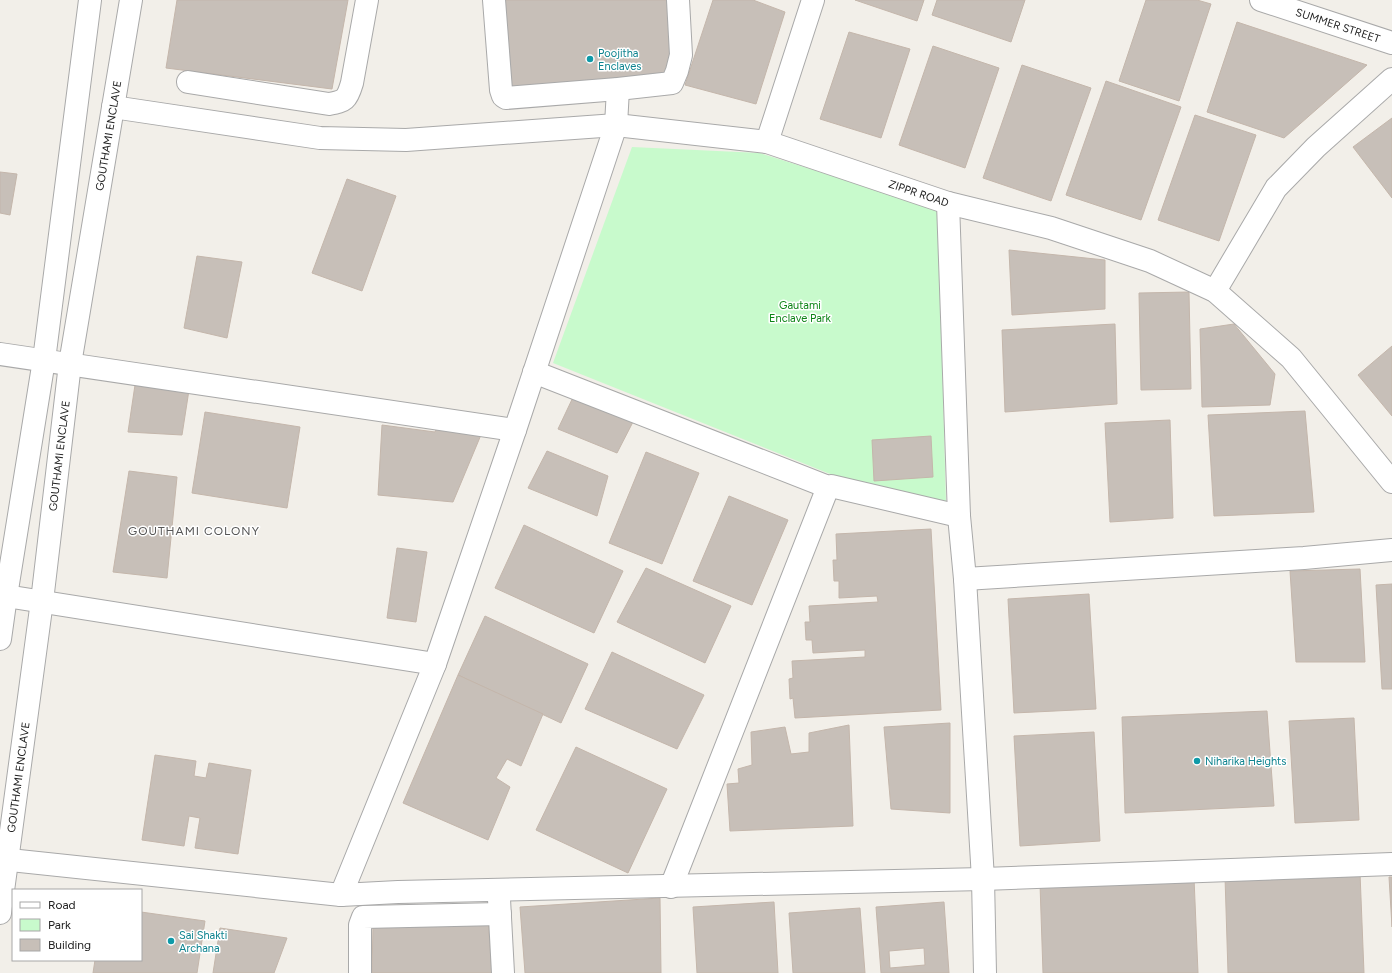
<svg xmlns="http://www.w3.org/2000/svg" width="1392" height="973" font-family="Figtree,sans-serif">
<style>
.park{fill:#c8facc}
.building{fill:#c7bfb8;stroke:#c4b6ab;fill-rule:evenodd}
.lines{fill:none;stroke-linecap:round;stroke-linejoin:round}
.minor-casing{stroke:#a9a9a9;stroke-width:24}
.tertiary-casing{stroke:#a9a9a9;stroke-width:24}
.minor{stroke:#fff;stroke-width:22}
.tertiary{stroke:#fff;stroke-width:22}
.culture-dot{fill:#0f9aa8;stroke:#fff;stroke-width:1.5}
.labels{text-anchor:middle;stroke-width:3;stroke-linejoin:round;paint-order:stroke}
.street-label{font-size:11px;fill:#222;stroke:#fff}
.culture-label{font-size:11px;fill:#0d838f;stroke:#fff;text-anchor:start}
.park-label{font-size:11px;fill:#0c8416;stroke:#fff}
.neighbourhood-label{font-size:12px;letter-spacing:1px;fill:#555;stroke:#fff}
</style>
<rect width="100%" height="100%" fill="#f2efe9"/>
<path class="park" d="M632,147L760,153L938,209L946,503L835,476L553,363Z"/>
<g class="building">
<path d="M177,0H348L332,89L166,68Z"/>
<path d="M503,0H674L668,82L509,93Z"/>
<path d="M713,0H753L785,12L756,104L685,85Z"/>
<path d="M855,0H924L917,21Z"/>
<path d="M937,0H1025L1011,42L932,15Z"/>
<path d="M1146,0H1197L1211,4L1179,101L1119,81Z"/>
<path d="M1237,22L1367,65L1284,138L1207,112Z"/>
<path d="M849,32L910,49L881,138L820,119Z"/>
<path d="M933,46L999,68L965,168L899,145Z"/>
<path d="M1022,65L1091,88L1051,201L983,178Z"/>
<path d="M1106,81L1181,107L1141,220L1066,195Z"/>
<path d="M1195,115L1256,135L1219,241L1158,220Z"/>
<path d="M1392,118V198L1353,147Z"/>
<path d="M0,172L17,174L10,215L0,213Z"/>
<path d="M347,179L396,196L362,291L312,273Z"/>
<path d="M1009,250L1105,260V309L1012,315Z"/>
<path d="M197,256L242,262L227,338L184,328Z"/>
<path d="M1189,292L1191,389L1141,390L1139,293Z"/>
<path d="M1115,324L1117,404L1005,412L1002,330Z"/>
<path d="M1234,324L1275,374L1270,405L1202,407L1200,329Z"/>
<path d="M1392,346V416L1358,375Z"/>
<path d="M135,385L189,390L182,435L128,432Z"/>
<path d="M576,391L635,418L617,453L558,429Z"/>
<path d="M1305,411L1314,512L1214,516L1208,415Z"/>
<path d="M205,412L300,427L287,508L192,493Z"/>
<path d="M1170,420L1173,518L1110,522L1105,423Z"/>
<path d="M439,423L483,430L453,502L378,495L382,425L435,432Z"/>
<path d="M931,436L933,477L874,481L872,440Z"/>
<path d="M547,451L608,476L597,516L528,488Z"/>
<path d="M646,452L699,473L662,564L609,543Z"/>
<path d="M129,471L177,477L167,578L113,572Z"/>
<path d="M729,496L788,520L752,605L693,581Z"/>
<path d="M524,525L623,571L594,633L495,588Z"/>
<path d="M931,529L941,710L795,718L793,698L790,699L789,679L793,678L792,661L865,657V650L813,653L812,640H806L805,622H810L809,606L878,602L877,596L839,598V581H834L833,560H837L836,534Z"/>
<path d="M397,548L427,552L416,622L387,618Z"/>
<path d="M646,568L731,606L705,663L617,622Z"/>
<path d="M1360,569L1365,662H1296L1290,571Z"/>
<path d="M1392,584V689H1382L1376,585Z"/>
<path d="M1089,594L1096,709L1014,713L1008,599Z"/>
<path d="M485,616L588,664L561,723L458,675Z"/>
<path d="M612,652L704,695L677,749L585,709Z"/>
<path d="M458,675L543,714L521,766L507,759L496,778L510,787L488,840L403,803Z"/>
<path d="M1267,711L1274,806L1125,813L1122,717Z"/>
<path d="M1354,718L1359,820L1295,823L1289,721Z"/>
<path d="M950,723V813L891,809L884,727Z"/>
<path d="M849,725L853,826L730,831L727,784L739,783L738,769L752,765L751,732L785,727L791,754L809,752V733Z"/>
<path d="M1094,732L1100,841L1020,846L1014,736Z"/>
<path d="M576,747L667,789L628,873L536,830Z"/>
<path d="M155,755L196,761L194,776L206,778L209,763L251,770L238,854L195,848L200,818L189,816L184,846L142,840Z"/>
<path d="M1360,873L1364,973H1228L1225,877Z"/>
<path d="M1389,877H1392V927Z"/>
<path d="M1194,878L1198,973H1043L1040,884Z"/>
<path d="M660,898L661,973H525L520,907Z"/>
<path d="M774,902L778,973H697L693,907Z"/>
<path d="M944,902L949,973H881L876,907ZM924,948L925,965L890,968L889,951Z"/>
<path d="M860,908L865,973H793L789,913Z"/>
<path d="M141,912L205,921L197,973H93L95,960H141Z"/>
<path d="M488,919L492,973H372L373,924Z"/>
<path d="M220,928L287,938L274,973H213Z"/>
</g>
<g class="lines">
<defs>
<g id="minor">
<path d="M494,0L501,90L503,96L506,98L618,89L672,83L677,71L681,55L678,0"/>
<path id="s1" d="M1261,0L1392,43"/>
<path d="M188,82L329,104C345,101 347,100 352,83L367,0"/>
<path id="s2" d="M113,107L320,138L406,140L616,125L767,142L948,203L1051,228L1150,261L1215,291L1291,358L1392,482"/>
<path d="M767,142L813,0"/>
<path d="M948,203L959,516L965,579L983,879L985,973"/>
<path d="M1215,291L1276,188L1316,147L1392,79"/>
<path d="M0,354L515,430"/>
<path d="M534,372L828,487L831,486L959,516"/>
<path d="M965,579L1304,558L1392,550"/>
<path d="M6,596L435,664"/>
<path d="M0,859L341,895L398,892L983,879L1392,864"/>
<path d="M671,887L828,487"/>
<path d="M341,895L435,664L515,430L616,125L618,89"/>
<path d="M499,899L503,973"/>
<path d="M360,973V925L363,917L500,914"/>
</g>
<g id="tertiary">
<path d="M0,639L6,596L44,360L90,0"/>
<path id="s3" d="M0,913L42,601L70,364L131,0"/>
</g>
</defs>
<use href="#minor" class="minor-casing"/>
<use href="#tertiary" class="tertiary-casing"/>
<use href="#minor" class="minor"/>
<use href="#tertiary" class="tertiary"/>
</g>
<g class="culture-dot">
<circle cx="590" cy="59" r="4"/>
<circle cx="1197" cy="761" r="4"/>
<circle cx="171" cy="941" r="4"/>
</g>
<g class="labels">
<g class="street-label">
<text dy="4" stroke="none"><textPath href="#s1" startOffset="81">SUMMER STREET</textPath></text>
<text dy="4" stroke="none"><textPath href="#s3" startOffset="785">GOUTHAMI ENCLAVE</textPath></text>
<text dy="4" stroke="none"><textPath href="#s2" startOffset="818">ZIPPR ROAD</textPath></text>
<text dy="4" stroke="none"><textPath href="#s3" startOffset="461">GOUTHAMI ENCLAVE</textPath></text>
<text dy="4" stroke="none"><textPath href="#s3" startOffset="137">GOUTHAMI ENCLAVE</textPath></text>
</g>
<g class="culture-label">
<text x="598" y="57">Poojitha<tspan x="598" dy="13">Enclaves</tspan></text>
<text x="1205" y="765">Niharika Heights</text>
<text x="179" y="939">Sai Shakti<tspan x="179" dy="13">Archana</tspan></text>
</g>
<g class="park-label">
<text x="800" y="309">Gautami<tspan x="800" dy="13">Enclave Park</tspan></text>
</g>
<g class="neighbourhood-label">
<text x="194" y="535">GOUTHAMI COLONY</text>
</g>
</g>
<rect x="12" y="889" width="130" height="72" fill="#ffffff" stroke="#a7a7a7"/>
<rect x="20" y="902" width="20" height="6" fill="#ffffff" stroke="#a7a7a7"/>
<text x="48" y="909" font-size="12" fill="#222222">Road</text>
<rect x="20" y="919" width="20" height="12" fill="#c8facc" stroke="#a7a7a7"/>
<text x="48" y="929" font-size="12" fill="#222222">Park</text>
<rect x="20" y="939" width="20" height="12" fill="#c7bfb8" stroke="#a7a7a7"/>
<text x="48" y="949" font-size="12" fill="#222222">Building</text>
</svg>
